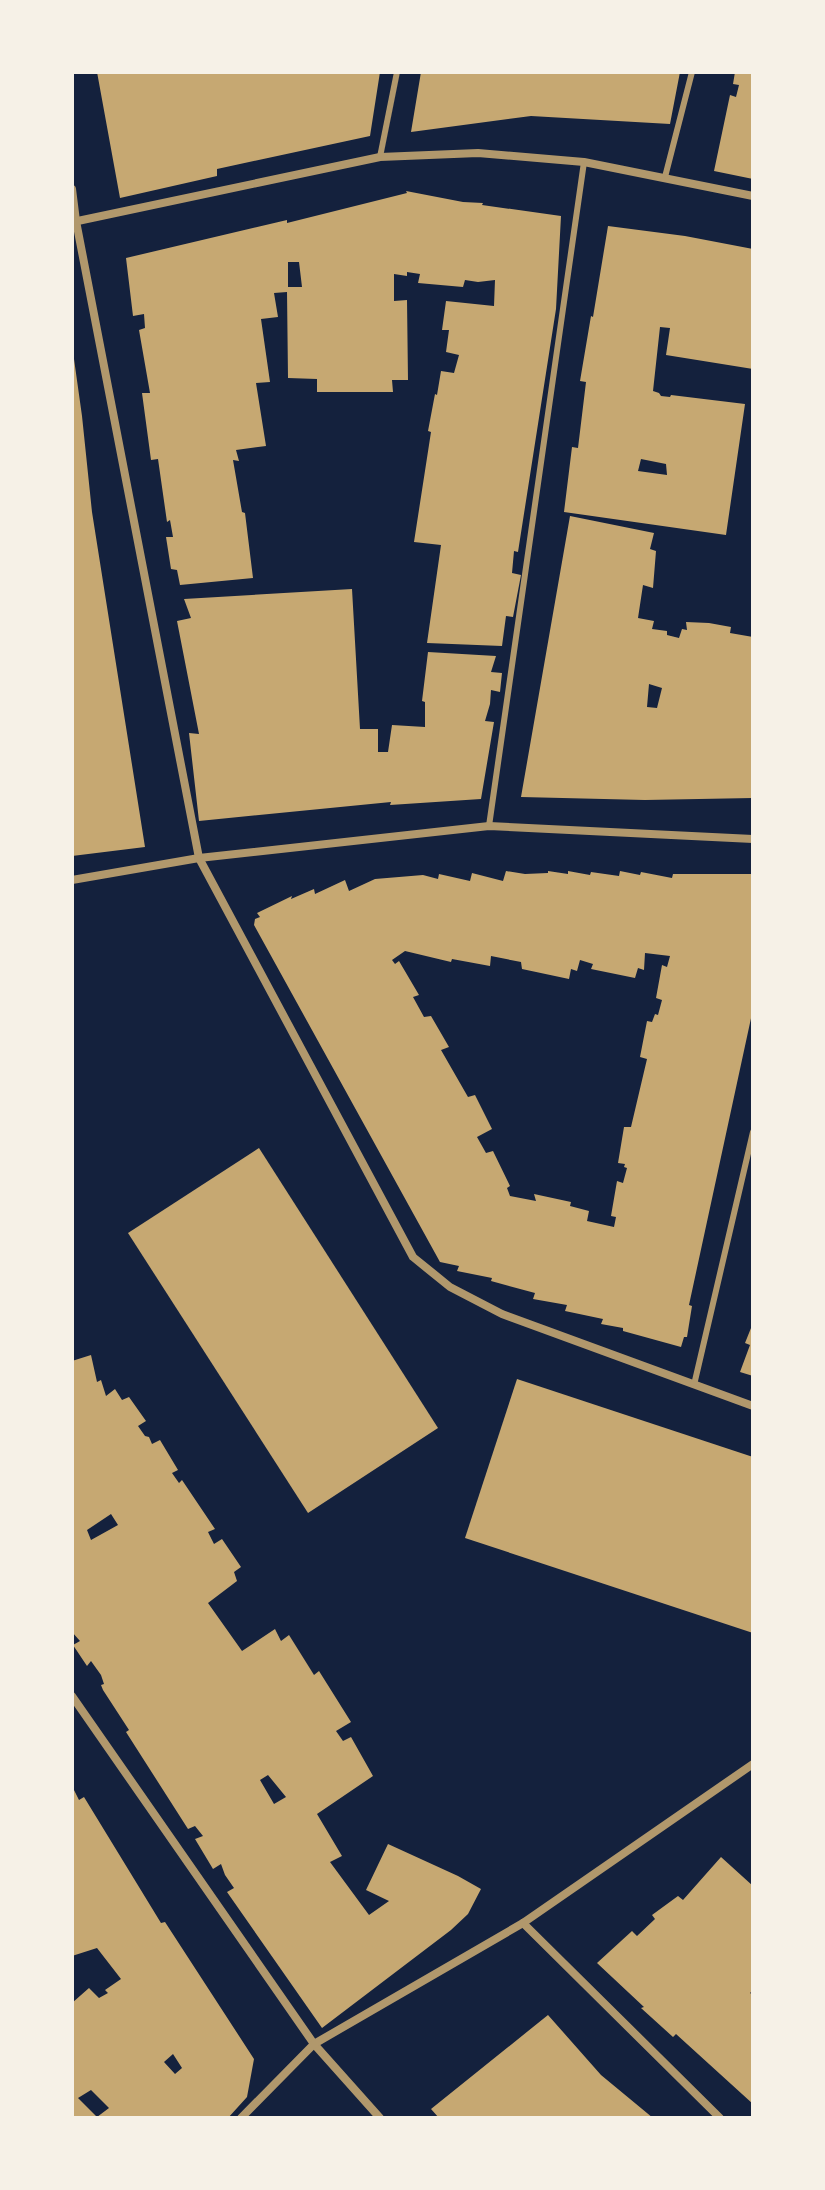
<svg xmlns="http://www.w3.org/2000/svg" width="825" height="2190" font-family="'Exo 2',sans-serif">
<style>
.building{fill:#c6a872;fill-rule:evenodd}
.lines{fill:none;stroke-linecap:round;stroke-linejoin:round}
.service{stroke:#b1986c;stroke-width:6}
.minor{stroke:#b1986c;stroke-width:8}
</style>
<rect width="100%" height="100%" fill="#14213d"/>
<g class="building">
<path d="M97,72H380L370,136L217,169V176L120,198Z"/>
<path d="M421,72H680L670,124L531,116L411,132Z"/>
<path d="M735,72H753V179L714,171L730,95L736,97L739,85L733,84Z"/>
<path d="M406,191L463,202L483,203L482,205L561,216L556,309L518,552L514,551L512,573L521,575L513,617L506,616L502,646L427,643L441,545L414,542L431,432L428,431L435,394L437,395L441,371L454,373L459,355L446,352L449,330H442L446,301L494,306L495,280L478,282L465,280L463,287L418,283L420,274L407,272V276L394,274V301L407,300L408,380H392L393,392H317V379L288,378L287,292L274,293L278,317L261,319L270,382L256,383L266,446L236,450L239,461L233,460L242,512L245,513L253,578L180,585L177,570L171,569L166,537H173L170,520L167,522L158,459L151,460L142,393H150L139,330L145,328L144,314L133,316L126,258L287,220V223L407,193ZM288,262H299L302,287H288Z"/>
<path d="M608,226L685,236L753,249V369L666,355L670,328L660,327L653,391L659,393L661,396L670,397L671,395L745,404L726,535L564,512L572,447L578,448L586,382L580,381L591,316L593,317ZM641,459L666,464L667,475L638,471Z"/>
<path d="M72,359H74L82,416L92,512L145,847L72,856Z"/>
<path d="M570,516L654,533L650,549L656,551L653,588L643,585L638,618L654,621L652,629L667,631V635L679,638L682,629L687,630L686,622L709,623L731,627L730,633L753,637V798L645,800L521,797ZM649,684L662,688L657,708L647,707Z"/>
<path d="M352,589L360,729H378V752H388L392,725L425,727V702L422,701L428,652L496,656L491,672L502,673L500,692L491,690L490,704L485,721L494,722L481,799L390,805L391,802L199,821L189,733L199,734L177,621L191,618L184,599Z"/>
<path d="M506,871L525,874L548,873V871L568,874V871L590,875L591,872L619,876L620,871L640,875L641,872L672,878L673,874H753V1009L689,1305L692,1306L687,1337H684L681,1347L623,1331V1328L601,1324L603,1319L565,1311L567,1305L533,1299L535,1293L491,1281L492,1278L457,1271L459,1266L440,1262L254,925L255,919L260,917L257,913L292,896L291,899L314,889L315,894L345,880L349,891L375,879L423,875L438,879L439,874L470,881L472,873L503,881ZM405,951L451,962L452,959L490,966L491,956L521,962L522,969L569,979L571,969L577,971L580,960L593,964L591,969L635,978L638,968L644,970L645,953L670,956L667,967L662,965L656,998L662,1000L658,1015L655,1014L652,1022L647,1021L640,1057L647,1059L631,1127H624L618,1163L625,1164L624,1167L627,1168L623,1183L617,1181L611,1216L616,1217L614,1227L587,1221L589,1211L570,1206L571,1202L534,1194L536,1201L510,1196L507,1188L510,1186L493,1151L486,1153L477,1137L492,1129L475,1095L468,1097L441,1050L449,1047L431,1016L424,1017L413,997L419,995L399,961L395,964L392,960Z"/>
<path d="M259,1148L438,1428L308,1513L128,1233Z"/>
<path d="M753,1323V1376L740,1372L750,1345L745,1343Z"/>
<path d="M91,1355L97,1382L101,1380L106,1396L115,1389L122,1400L129,1397L146,1421L138,1426L145,1436L149,1437L152,1444L160,1440L178,1470L172,1473L179,1483L182,1480L215,1529L208,1532L214,1544L222,1539L241,1567L234,1572L237,1581L208,1603L242,1651L275,1629L281,1641L289,1635L314,1675L319,1671L351,1722L336,1731L343,1741L351,1737L373,1776L317,1814L342,1856L330,1862L369,1915L389,1901L366,1890L388,1844L458,1876L481,1889L468,1914L451,1930L322,2028L227,1892L234,1888L225,1875L221,1864L213,1869L195,1839L203,1836L195,1826L188,1829L126,1732L129,1730L103,1690L101,1685L104,1684L101,1675L91,1661L87,1666L73,1645L80,1641L72,1632V1361ZM111,1514L118,1525L91,1540L87,1530ZM268,1775L286,1797L274,1804L260,1780Z"/>
<path d="M517,1379L753,1457V1633L465,1538Z"/>
<path d="M72,1786L79,1800L84,1797L161,1923L165,1922L254,2059L247,2097L228,2118H72V2003L89,1988L99,1998L108,1993L105,1990L121,1979L97,1948L72,1956ZM173,2054L182,2068L175,2074L164,2062ZM91,2090L109,2108L97,2117L78,2098Z"/>
<path d="M721,1857L753,1886V1990L750,1993L753,1995V2104L676,2034L673,2037L641,2008L644,2007L597,1963L632,1931L637,1936L655,1919L652,1915L678,1896L683,1900Z"/>
<path d="M548,2015L601,2075L653,2118H439L431,2109Z"/>
</g>
<g class="lines">
<g class="service">
<path d="M380,157L397,72"/>
<path d="M665,177L692,72"/>
<path d="M489,826L584,162"/>
<path d="M694,1385L753,1132"/>
</g>
<g class="minor">
<path d="M72,189L76,221L199,858L413,1257L450,1287L502,1314L753,1406"/>
<path d="M73,222L380,157L478,153L584,162L753,196"/>
<path d="M72,880L199,858L489,826L753,839"/>
<path d="M72,1696L314,2044L380,2118"/>
<path d="M523,1923L720,2118"/>
<path d="M241,2118L314,2044L523,1923L753,1764"/>
</g>
</g>
<rect width="825" height="2190" fill="none" stroke="#f6f1e7" stroke-width="148"/>
</svg>
